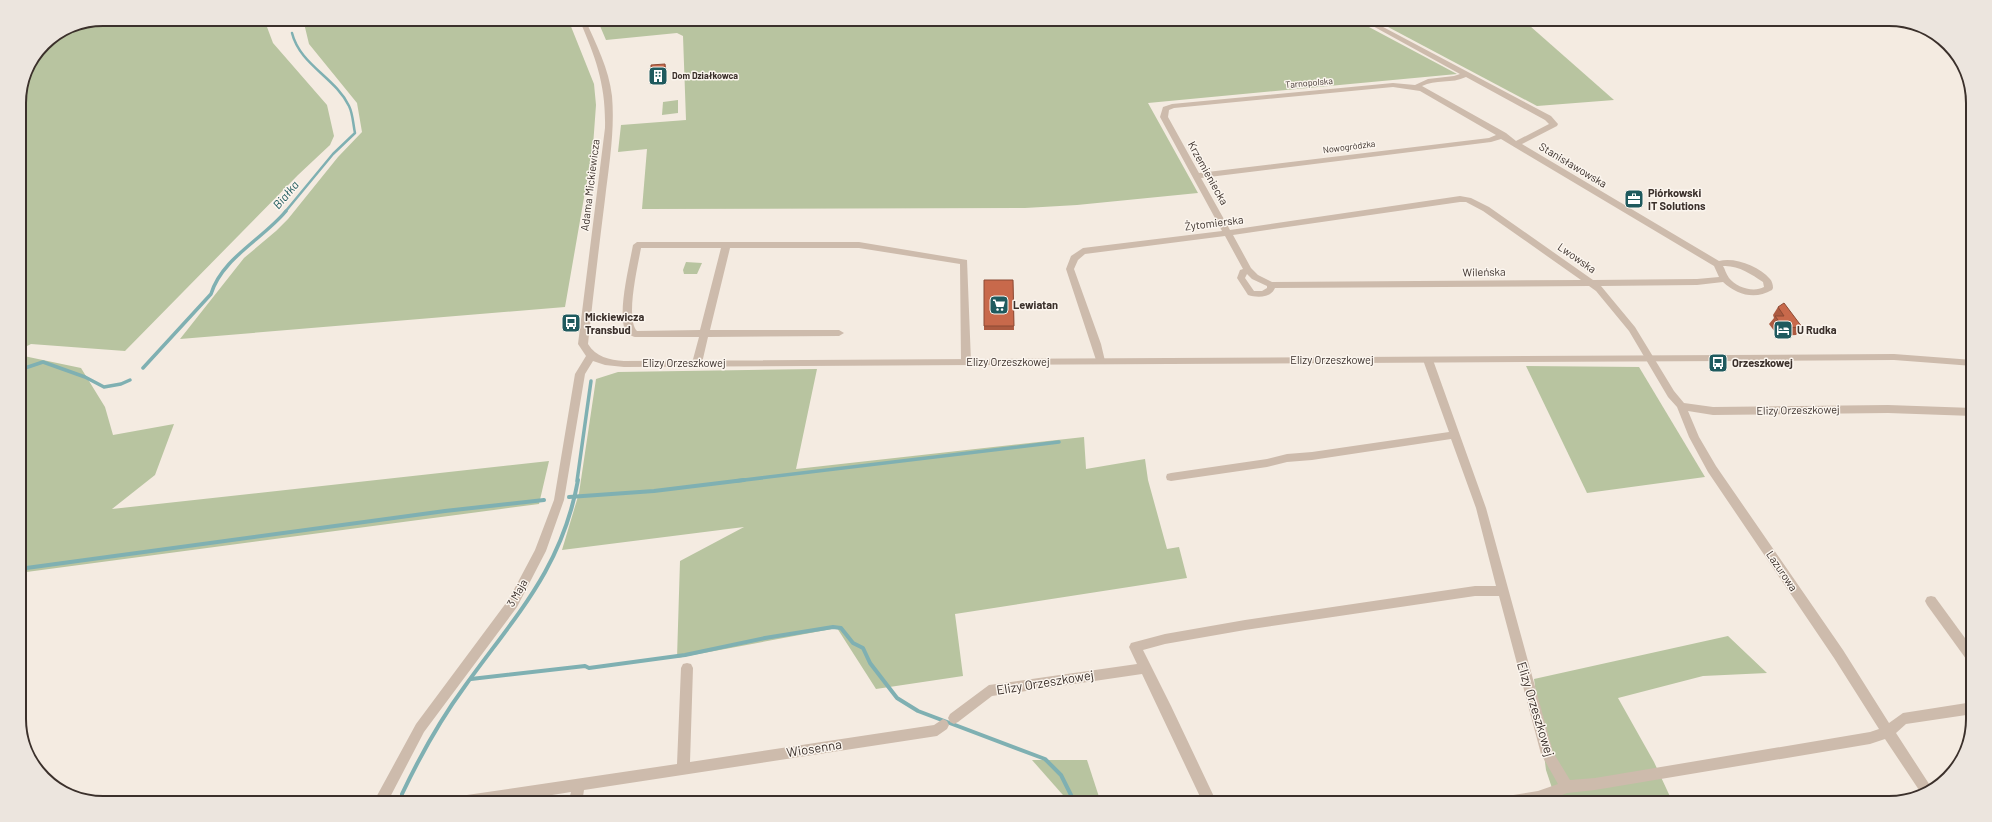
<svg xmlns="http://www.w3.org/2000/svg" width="1992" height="822" font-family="Barlow,sans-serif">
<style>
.green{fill:#b8c4a0}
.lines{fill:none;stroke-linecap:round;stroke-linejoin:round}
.stream-far2{stroke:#7fb0b2;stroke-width:2.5}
.stream-far1{stroke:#7fb0b2;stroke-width:3.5}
.stream{stroke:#7fb0b2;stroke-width:4}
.minor{fill:#cdbbac;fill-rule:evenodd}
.tertiary{fill:#cdbbac;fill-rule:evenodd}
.wall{fill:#ac5a40}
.shaded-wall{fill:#8c4a34}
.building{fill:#c8694b;stroke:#8c4a34}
.labels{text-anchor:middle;stroke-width:3;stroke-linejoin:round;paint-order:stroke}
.far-poi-label{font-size:9px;font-weight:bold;fill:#3b302b;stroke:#fbf5ee;text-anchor:start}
.far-street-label{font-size:9px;fill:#3b302b;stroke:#fbf5ee}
.street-label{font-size:11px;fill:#3b302b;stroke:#fbf5ee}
.poi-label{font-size:11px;font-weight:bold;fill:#3b302b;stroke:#fbf5ee;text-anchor:start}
.water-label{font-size:12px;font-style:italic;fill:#1f5a5e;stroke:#fbf5ee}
.near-street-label{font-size:13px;fill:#3b302b;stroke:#fbf5ee}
.rim{fill:none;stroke:#3b302b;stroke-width:2}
</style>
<rect width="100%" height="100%" fill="#f4ebe1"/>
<g class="green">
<path d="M103,19H264L273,43L327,105L334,136L330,145L298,175L125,351L31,344L19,350V98L25,71L44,43L71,25Z"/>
<path d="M303,19H568L594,84L596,105L593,146L565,307L180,339L244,258L276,231L288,219L338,157L362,132L357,103L309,44Z"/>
<path d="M597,19H1354L1457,74L1148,103L1198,193L1077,205L1025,208L642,209L647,149L618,152L621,125L686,120L683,36L677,33L606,40Z"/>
<path d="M1373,19H1522L1614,100L1537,106Z"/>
<path d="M678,100V113L662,115L663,102Z"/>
<path d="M686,262L702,263L697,274H684L683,270Z"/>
<path d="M19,355L81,368L105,407L113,435L174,424L155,475L112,509L549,461L539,504L19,573Z"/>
<path d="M1526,366L1639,367L1705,477L1587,493Z"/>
<path d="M817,369L796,469L1084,437L1086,469L1145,459L1148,480L1167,549L1179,547L1187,578L955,614L963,676L876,689L837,628L677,658L680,561L744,527L562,550L579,493L596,379L618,372Z"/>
<path d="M1728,636L1767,673L1703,676L1618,698L1654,762L1673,803H1557L1546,770L1534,679Z"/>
<path d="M1032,760H1087L1101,803H1070Z"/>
</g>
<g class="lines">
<path class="stream-far2" d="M285,212L333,154L355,133C353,124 353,114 349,106C335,77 300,65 292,33"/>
<g class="stream-far1">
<path d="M143,368L211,294C222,258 263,239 286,211"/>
<path d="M19,370L43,362L85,377L104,387L121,384L130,380"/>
<path d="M577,481L591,381"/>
<path d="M736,481L1059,442"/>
</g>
<g class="stream">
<path d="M569,497L654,491L744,480"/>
<path d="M19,569L445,511L544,500"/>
<path d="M471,679L585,666L589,668L685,655L765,638L833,627L841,628L853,643L863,648L870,663L897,698L918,711L1045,759L1061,775L1075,803"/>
<path d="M402,794C420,756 440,720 465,686C515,616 562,569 578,480"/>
</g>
<g class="minor">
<path d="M1360,19H1368L1551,116L1558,124L1557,126L1522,144L1719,261C1735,257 1759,266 1770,279C1772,281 1773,285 1773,288L1772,290C1755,300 1737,295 1723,282L1697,285L1601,286L1635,327L1674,391L1684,403L1713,407L1888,405L1973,408V416L1888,413L1713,415L1688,411L1699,437L1716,466L1843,650L1889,723L1903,713L1973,702V714L1906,724L1896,733L1933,790L1921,793L1885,739L1870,744L1595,790L1567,793L1542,803H1500L1502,798L1507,796L1538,791L1558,784L1541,754L1499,596H1475L1245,630L1165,644L1143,650L1171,706L1217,803H1203L1142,674L992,696L958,722L954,724L950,722L948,718L950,714L989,685L1137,664L1129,647L1131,643L1165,634L1245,620L1475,586H1496L1476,508L1451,439L1312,460L1287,462L1267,467L1171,481L1167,480L1166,477L1167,474L1171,473L1267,459L1287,454L1312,452L1449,432L1423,360L1428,357L1433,360L1486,508L1553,752L1570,780L1595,778L1870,732L1879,729L1834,658L1708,472L1689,437L1677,407L1668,397L1629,331L1596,291L1589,286L1275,288C1271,298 1257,298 1248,295L1237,278L1240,270L1243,269L1225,236L1085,254L1078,260L1074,269L1101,344L1105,361L1103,363H1097L1066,269L1071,256L1083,248L1222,231L1160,117L1163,107L1172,104L1393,83L1415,85L1428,79L1454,76L1460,74ZM1466,77L1545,120L1549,124L1516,141L1506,133L1422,86C1435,79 1452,84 1466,77ZM1393,87L1420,91L1496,135L1489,138L1199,173L1168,117L1169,110L1174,108ZM1501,139L1714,266L1719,277L1697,279L1593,280L1489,207L1471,198L1460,196L1230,230L1201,178L1491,142ZM1460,202H1466L1483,211L1581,280L1272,282L1258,275L1251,268L1233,235ZM1723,266C1738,265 1751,274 1763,282L1764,287C1753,293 1736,287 1729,278C1726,274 1725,269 1723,266ZM1247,274L1252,279L1267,286V288L1262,291H1254L1245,278Z"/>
<path d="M637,242H859L967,260L971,362L966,365L961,362L960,264L859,248H730L710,330H839L844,333L839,336L708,337L702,363L697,366L694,365L692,363L699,337H635C630,336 625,331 624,327C619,306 629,267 633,245ZM641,248H721L700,330L637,331C625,319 638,265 641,248Z"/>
<path d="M1931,596L1935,597L1973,649V664L1969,663L1927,605L1925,601L1927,597Z"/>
<path d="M687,663L691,664L693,668L690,762L934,725L943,719L947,721L949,725L947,729L937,736L584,790L582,803H568L571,792L502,803H453L455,798L460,796L677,764L681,668L683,664Z"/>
</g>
<path class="tertiary" d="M579,19H585C596,44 609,69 612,96C615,130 609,165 605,199C599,247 593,296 588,344C596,357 609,360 624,361L1894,354L1973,360V366L1894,360L624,367L605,365L593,361L585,374L564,500L546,551L517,607L424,732L387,803H373L416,724L509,599L535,550L554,500L575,374L586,356L578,344L605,128C606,85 596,58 579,19Z"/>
</g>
<g class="wall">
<path d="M667,71V82L653,84L651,76Z"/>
<path d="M984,280H1013L1014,330H984Z"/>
<path d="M1778,307L1802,327L1796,335L1778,336L1769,324L1774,318L1773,315Z"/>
</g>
<path class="shaded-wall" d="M665,64L667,71V82L665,74Z"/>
<g class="building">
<path d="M665,64V74L651,76V65Z"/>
<path d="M984,280H1013L1014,326H984Z"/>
<path d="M1784,303L1802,327L1784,328L1775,316H1784L1778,307Z"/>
</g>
<defs>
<symbol id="building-square" viewBox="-11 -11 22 22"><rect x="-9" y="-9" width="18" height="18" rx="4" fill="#1f5a5e" stroke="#fbf5ee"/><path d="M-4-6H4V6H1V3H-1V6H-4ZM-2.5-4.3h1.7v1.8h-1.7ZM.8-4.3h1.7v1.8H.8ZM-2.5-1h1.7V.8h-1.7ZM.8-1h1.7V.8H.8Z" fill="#fff"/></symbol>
<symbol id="office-square" viewBox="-11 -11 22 22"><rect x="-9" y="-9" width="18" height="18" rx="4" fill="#1f5a5e" stroke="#fbf5ee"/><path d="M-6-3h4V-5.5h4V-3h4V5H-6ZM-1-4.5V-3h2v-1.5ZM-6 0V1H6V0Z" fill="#fff"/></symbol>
<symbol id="supermarket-square" viewBox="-11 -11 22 22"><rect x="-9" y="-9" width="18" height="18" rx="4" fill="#1f5a5e" stroke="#fbf5ee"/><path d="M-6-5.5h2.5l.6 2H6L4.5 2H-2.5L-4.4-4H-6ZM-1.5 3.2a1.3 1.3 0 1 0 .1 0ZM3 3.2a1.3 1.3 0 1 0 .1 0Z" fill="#fff"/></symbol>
<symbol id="bus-square" viewBox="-11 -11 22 22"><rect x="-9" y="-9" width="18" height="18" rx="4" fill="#1f5a5e" stroke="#fbf5ee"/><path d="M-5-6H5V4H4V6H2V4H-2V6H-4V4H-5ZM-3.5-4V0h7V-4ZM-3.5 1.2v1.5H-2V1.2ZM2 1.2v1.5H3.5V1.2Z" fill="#fff"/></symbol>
<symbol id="hotel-square" viewBox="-11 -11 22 22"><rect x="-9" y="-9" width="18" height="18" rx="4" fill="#1f5a5e" stroke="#fbf5ee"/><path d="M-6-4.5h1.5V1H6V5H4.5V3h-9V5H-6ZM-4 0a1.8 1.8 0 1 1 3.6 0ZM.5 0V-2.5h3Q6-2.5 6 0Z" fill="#fff"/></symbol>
</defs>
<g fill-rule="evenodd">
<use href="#building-square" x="647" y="65" width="22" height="22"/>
<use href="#office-square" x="1623" y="188" width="22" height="22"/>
<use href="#supermarket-square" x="988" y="294" width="22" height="22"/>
<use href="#bus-square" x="560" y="312" width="22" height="22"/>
<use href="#hotel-square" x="1772" y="319" width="22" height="22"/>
<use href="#bus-square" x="1707" y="352" width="22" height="22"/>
</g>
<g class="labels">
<g class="far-poi-label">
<text x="672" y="79">Dom Działkowca</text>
</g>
<g class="far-street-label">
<text transform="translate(1309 83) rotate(-5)" y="3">Tarnopolska</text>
<text transform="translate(1349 147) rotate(-7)" y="3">Nowogródzka</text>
</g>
<g class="street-label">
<text transform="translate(1573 165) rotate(31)" y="4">Stanisławowska</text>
<text transform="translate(1208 173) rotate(61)" y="4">Krzemieniecka</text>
<text transform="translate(590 185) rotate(-83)" y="4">Adama Mickiewicza</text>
<text transform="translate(1214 223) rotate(-7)" y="4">Żytomierska</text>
<text transform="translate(1577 258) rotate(35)" y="4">Lwowska</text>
<text transform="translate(1484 272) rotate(-1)" y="4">Wileńska</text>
<text x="1332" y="364">Elizy Orzeszkowej</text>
<text x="1008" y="366">Elizy Orzeszkowej</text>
<text x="684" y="367">Elizy Orzeszkowej</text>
<text transform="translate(1798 410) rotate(-1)" y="4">Elizy Orzeszkowej</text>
<text transform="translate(1782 571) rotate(56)" y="4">Lazurowa</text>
<text transform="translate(517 593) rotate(-60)" y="4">3 Maja</text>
</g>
<g class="poi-label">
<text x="1648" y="197">Piórkowski<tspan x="1648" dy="13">IT Solutions</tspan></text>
<text x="1013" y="309">Lewiatan</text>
<text x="585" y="321">Mickiewicza<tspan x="585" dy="13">Transbud</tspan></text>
<text x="1797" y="334">U Rudka</text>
<text x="1732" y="367">Orzeszkowej</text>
</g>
<g class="water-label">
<text transform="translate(286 195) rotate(-50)" y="4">Białka</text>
</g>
<g class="near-street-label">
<text transform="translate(1045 682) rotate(-9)" y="5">Elizy Orzeszkowej</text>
<text transform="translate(1536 709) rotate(73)" y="5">Elizy Orzeszkowej</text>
<text transform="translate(814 748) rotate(-9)" y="5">Wiosenna</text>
</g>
</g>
<path d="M0 0H1992V822H0ZM103 26H1889A77 77 0 0 1 1966 103V719A77 77 0 0 1 1889 796H103A77 77 0 0 1 26 719V103A77 77 0 0 1 103 26Z" fill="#ece5de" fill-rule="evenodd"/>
<path class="rim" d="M103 26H1889A77 77 0 0 1 1966 103V719A77 77 0 0 1 1889 796H103A77 77 0 0 1 26 719V103A77 77 0 0 1 103 26Z"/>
</svg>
